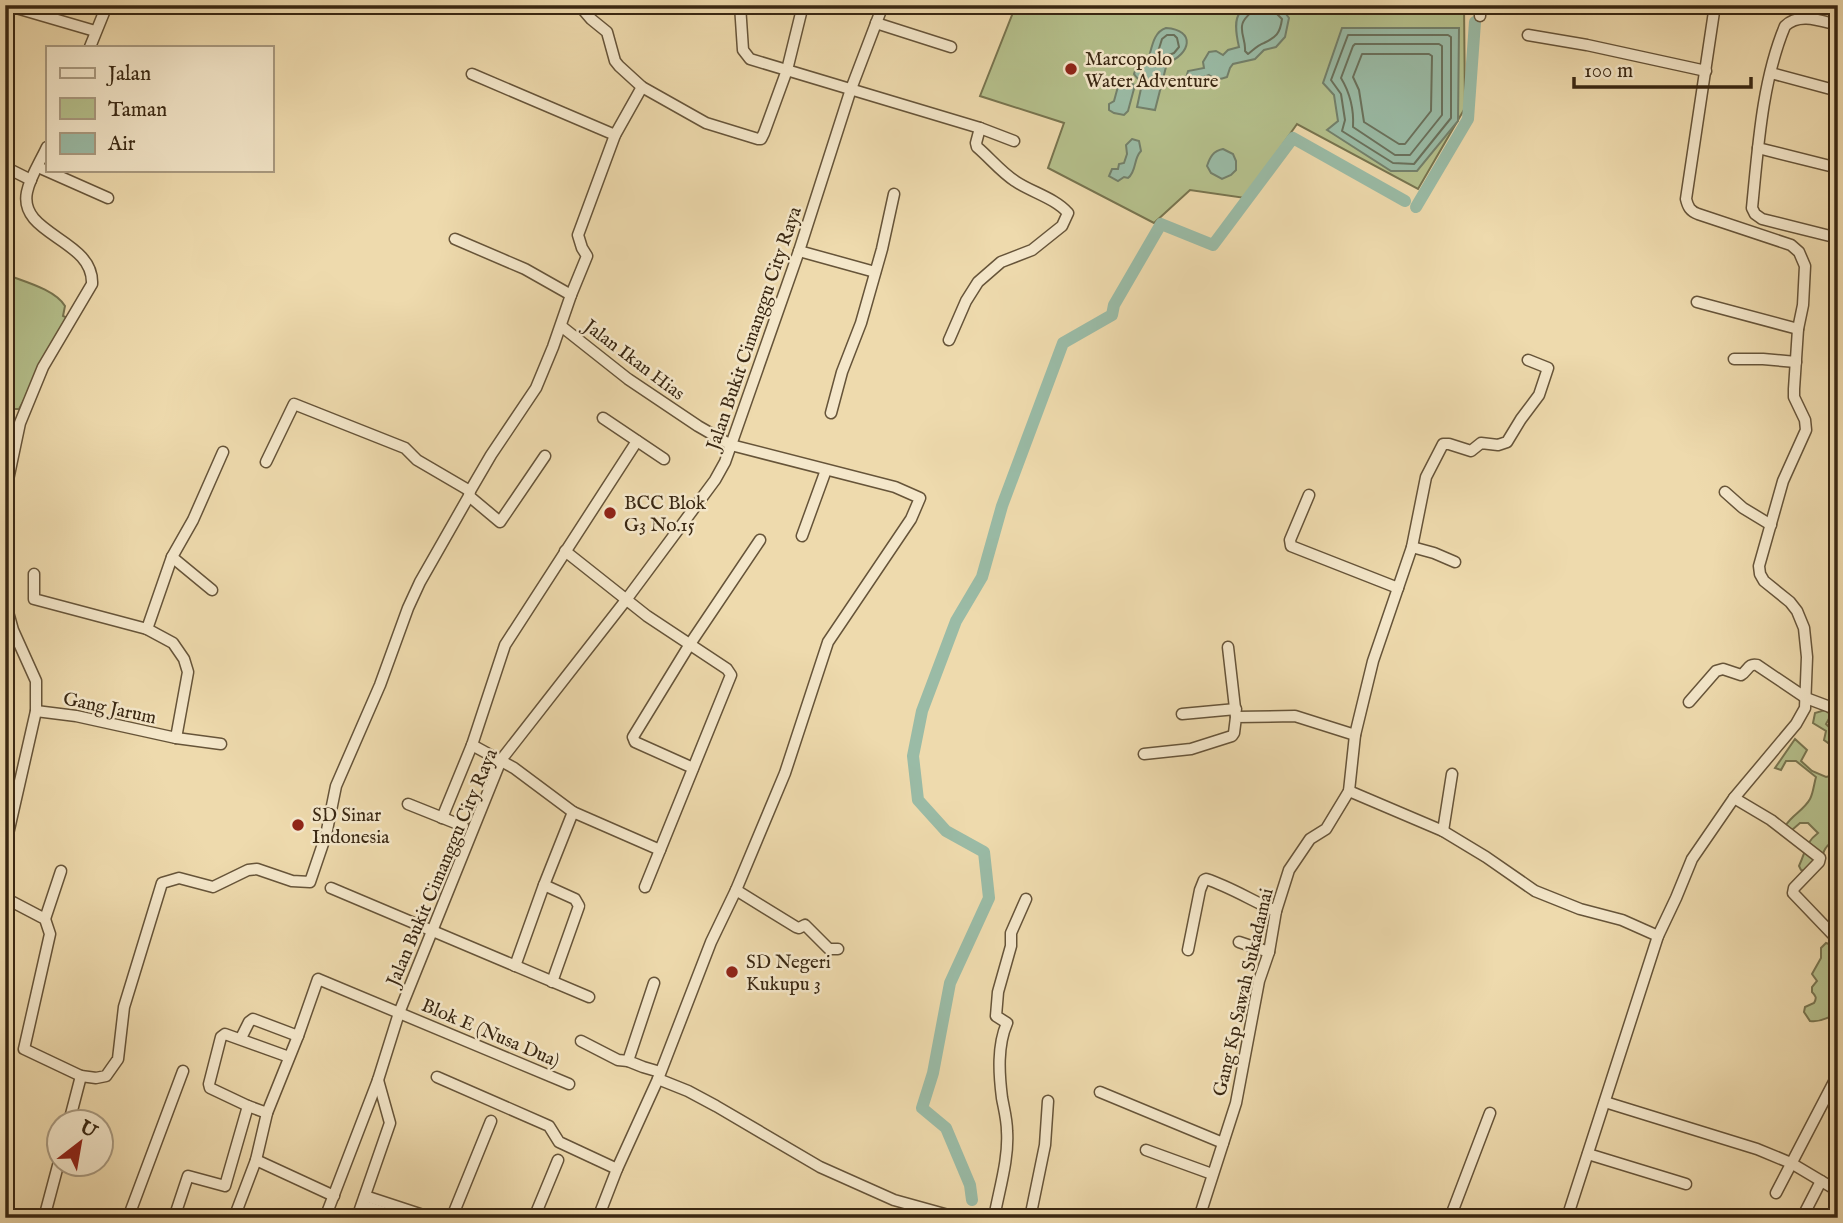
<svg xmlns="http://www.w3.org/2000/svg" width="1843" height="1223" font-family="'IM FELL English',serif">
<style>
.green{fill:#b5c08c;stroke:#77744f;stroke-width:2}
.water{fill:#9abba6;stroke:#73806b;stroke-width:2}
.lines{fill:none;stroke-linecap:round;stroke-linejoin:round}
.shore{stroke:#6a715c;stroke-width:2}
.canal{stroke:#9abba6;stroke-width:12}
.minor-casing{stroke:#665439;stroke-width:13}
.minor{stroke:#f4e7ca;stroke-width:10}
.poi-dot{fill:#8f2418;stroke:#f4e7ca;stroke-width:2.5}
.labels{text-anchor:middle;stroke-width:5;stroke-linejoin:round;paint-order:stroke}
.poi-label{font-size:19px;fill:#392712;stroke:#f4e7ca;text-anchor:start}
.street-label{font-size:19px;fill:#392712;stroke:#f4e7ca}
</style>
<rect width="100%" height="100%" fill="#eedaad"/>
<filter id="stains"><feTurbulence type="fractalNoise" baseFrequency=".00286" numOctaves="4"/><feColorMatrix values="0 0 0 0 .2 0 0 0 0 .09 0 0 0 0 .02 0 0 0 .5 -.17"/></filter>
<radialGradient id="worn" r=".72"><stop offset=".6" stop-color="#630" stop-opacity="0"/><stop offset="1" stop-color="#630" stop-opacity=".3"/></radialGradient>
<g class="green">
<path d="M1016,5H1464L1465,108L1418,189L1297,124L1245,198L1190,190L1154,223L1048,168L1064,123L980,96Z"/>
<path d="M5,274C22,281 55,289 65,306L63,316L70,319L19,409H11L10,416L5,415Z"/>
<path d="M1825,710L1831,715L1826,724L1838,736V750L1824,740L1826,731L1813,723L1815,713Z"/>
<path d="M1795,739L1807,750L1801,761L1812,771L1826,777L1830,776L1836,768L1834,758L1838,750V840C1825,844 1823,851 1821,863L1809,872L1801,870L1799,866C1806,851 1805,843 1818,833L1808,823H1800L1792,830L1786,825C1792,815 1804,810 1810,799C1813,794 1814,784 1816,777L1796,761H1786L1781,770L1775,768Z"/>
<path d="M1826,943L1835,946L1838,955V1015C1826,1016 1823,1023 1810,1021L1804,1012L1805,1007L1814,1003C1817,998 1816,996 1812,992V987L1817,981L1812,974L1821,958V948Z"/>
</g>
<g class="water">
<path d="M1273,5L1283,10L1289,18L1285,37L1276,47L1264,50L1255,59L1233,64L1230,68L1227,77C1219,80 1216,80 1209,75L1184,85L1188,71L1204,68L1203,62L1209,52L1216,51L1223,55L1228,50L1239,47C1231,12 1238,5 1273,5Z"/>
<path d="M1166,28C1196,30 1191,54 1167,63L1155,110L1137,107L1142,84L1134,74L1136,68L1148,60C1152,48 1153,32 1166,28Z"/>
<path d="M1342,28H1459L1458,121L1417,171H1391L1327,130L1338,121L1334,95L1323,83Z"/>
<path d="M1120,79L1135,85L1128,111L1124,115L1114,113L1109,110V104L1114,101Z"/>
<path d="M1132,139L1139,141L1141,151C1133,159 1137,171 1128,178L1124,177L1118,181L1109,176L1112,169H1118L1119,164L1124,163L1127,154L1126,145Z"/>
<path d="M1223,149L1233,154L1236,161V170L1231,175L1222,179L1211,173L1207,166C1210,157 1213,151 1223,149Z"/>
</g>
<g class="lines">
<g class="shore">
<path d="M1254,5C1252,16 1243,16 1242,26C1241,35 1246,42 1245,51L1248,54C1253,50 1258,45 1264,43C1276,37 1280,34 1282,19L1274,11L1273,5"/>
<path d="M1167,35H1174L1177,38L1179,47L1174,53L1159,59L1157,55L1162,39Z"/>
<path d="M1348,35H1448L1451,37V118L1414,164L1393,163L1342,131L1345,120L1341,94L1331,80Z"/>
<path d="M1355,44H1439L1442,46V115L1410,155H1395L1353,127C1354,110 1350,93 1341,78L1353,46Z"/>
<path d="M1362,54H1429L1432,56L1431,111L1405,144H1399L1364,122L1359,90L1353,77Z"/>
</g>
<g class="canal">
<path d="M1416,207L1468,119L1475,22"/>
<path d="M972,1200L970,1185L946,1128L922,1108L933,1073L950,983L989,898L984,852L946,831L918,800L913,756L922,711L956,621L982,577L1002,506L1063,343L1112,315L1114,305L1161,224L1213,245L1293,138L1405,201"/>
</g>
<defs>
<g id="minor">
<path d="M6,5L95,31"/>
<path d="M579,5L591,19L607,32L615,61L619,66L642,87L706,123L758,139H761L764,133L787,70L803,5"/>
<path d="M740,5L743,50L750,59L980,128L1014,141"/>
<path d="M1480,5V16"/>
<path d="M876,23L951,47"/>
<path d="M1838,25C1821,21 1799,12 1785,26C1762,81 1758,148 1752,208L1755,214L1762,219L1838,238"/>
<path d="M1528,35L1587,45L1706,71"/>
<path d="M90,47L107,5"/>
<path d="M1771,73L1838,91"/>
<path d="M472,74L615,135"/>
<path d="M1758,148L1838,168"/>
<path d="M5,167L31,180"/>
<path d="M38,167L108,198"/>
<path d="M455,239L525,269L571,295"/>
<path d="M799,251L875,272"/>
<path d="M1697,302L1798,329"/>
<path d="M561,326L628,379L698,426L731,445L895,487L920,498L911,519L828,642L785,773L736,890L711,942L658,1079L617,1169L598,1218"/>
<path d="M949,340L966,301L978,282L1001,262L1032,250L1062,226L1068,213C1055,198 1031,192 1015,181C1001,172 990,158 977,147L976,143L980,128"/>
<path d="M1734,359H1763L1796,362"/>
<path d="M831,413L842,372L861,323L882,249L894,194"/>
<path d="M603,418L664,459"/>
<path d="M266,462L294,404L405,448L417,460L470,491"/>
<path d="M1725,492L1743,508L1771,525"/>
<path d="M5,494L20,423L43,367L92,284C94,239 18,235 27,192C30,177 40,162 47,147"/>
<path d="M1309,495L1290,540L1291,546L1398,588"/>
<path d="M469,496L500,522L545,456"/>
<path d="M802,536L826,470"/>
<path d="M1412,547L1434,553L1455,562"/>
<path d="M565,551L647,616L727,669L731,675L645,887"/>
<path d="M172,557L212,590"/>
<path d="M34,574V599L147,629L172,557L193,520L223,452"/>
<path d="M5,593L6,605L13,630L36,681V711L5,847"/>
<path d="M147,629L173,643L184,659L188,672L176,738"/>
<path d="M1228,647L1236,717"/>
<path d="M1689,702L1716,671L1723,669L1741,675C1748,671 1748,663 1757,665L1806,698L1838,710"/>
<path d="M36,711L76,716L176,738L221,744"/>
<path d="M1182,714L1236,709"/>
<path d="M472,745L514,768L573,812"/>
<path d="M1144,754L1191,749L1232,736L1234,733L1236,717L1295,716L1355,735"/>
<path d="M693,768L635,742L633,737L690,644L760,540"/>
<path d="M1349,791L1443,831L1486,857L1535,891L1580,909L1622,920L1658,936"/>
<path d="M1734,798L1771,820L1820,858L1819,862L1794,888L1793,893L1838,940"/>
<path d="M408,804L463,826"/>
<path d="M442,818L472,745L505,645L637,441"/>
<path d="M1443,831L1452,774"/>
<path d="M544,885L575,899L579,906L552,982"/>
<path d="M331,888L589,997"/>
<path d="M736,890L796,927L799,928L805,925L829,949H838"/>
<path d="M5,898L45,919L50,934L24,1049L81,1076L69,1122"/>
<path d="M45,919L61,871"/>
<path d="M1239,942L1269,952"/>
<path d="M1188,950L1200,890L1204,880L1206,879C1231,887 1252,901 1276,911"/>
<path d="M515,966L544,885L573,812L660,850"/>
<path d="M654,983L628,1061L643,1067L660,1072"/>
<path d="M241,1038L249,1022L253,1019L298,1036"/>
<path d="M581,1041L618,1060L628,1061"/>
<path d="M81,1076L96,1078L106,1076L118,1059L124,1007L162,883L179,878L213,887L248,870L257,869L292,881L310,882L326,835L336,786L380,685L408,608L420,582L469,496L470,491L491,455L536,388L553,347L571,295L587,256L582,248L578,235L615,135L642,87"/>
<path d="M437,1077L549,1126L559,1142L617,1169"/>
<path d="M658,1079L688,1091L716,1106L820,1167L894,1200L959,1218"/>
<path d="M1100,1092L1223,1143"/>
<path d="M1605,1102L1757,1149L1791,1163L1838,1191"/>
<path d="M267,1113L248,1106L210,1088L209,1084L221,1037L225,1034L289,1057"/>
<path d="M1146,1150L1212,1174"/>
<path d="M1588,1154L1686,1184"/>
<path d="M1776,1193L1838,1074"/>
<path d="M334,1196L256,1160L267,1113L298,1036L318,979L569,1084"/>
<path d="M365,1196L432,1218"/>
<path d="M362,1205L401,1218"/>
<path d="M452,1217L491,1121"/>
<path d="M44,1218L60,1158"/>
<path d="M128,1218L183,1071"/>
<path d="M174,1218L188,1176L225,1186L248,1106"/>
<path d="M234,1218L256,1160"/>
<path d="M325,1218L378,1080L399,1013L501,760L626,600L715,480L725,462L799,251L851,89L883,5"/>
<path d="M357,1218L390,1123L378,1080"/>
<path d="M534,1218L558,1160"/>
<path d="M994,1218C999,1190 1009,1159 1007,1131C1007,1120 1004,1109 1002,1098C999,1074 997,1046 1007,1023L996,1016L998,992L1011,946V933L1026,899"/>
<path d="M1030,1218L1045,1145L1048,1101"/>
<path d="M1199,1218L1236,1103L1259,981L1269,952L1276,911L1289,870L1310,839L1326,829L1349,791L1355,735L1373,661L1412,547L1426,477L1443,444H1449L1471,451L1481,443L1498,445L1507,442L1521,419L1539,395L1548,368L1528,360"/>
<path d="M1450,1218L1490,1113"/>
<path d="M1567,1218L1658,936L1676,898L1692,859L1734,798L1796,724L1805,708L1807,657L1804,628L1797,611L1790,602L1764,581L1760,574L1759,566L1783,481L1806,430L1805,420L1794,397V389L1798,329L1803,305L1805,266L1799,252L1791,245L1698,214C1690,211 1688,207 1686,199L1715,5"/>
<path d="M1802,1218L1821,1181"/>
</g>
</defs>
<use href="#minor" class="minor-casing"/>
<use href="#minor" class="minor"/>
</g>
<g class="poi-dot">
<circle cx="1071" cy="69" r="7"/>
<circle cx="610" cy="513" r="7"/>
<circle cx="298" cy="825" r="7"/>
<circle cx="732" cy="972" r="7"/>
</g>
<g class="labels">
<g class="poi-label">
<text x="1085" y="65">Marcopolo<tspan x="1085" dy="22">Water Adventure</tspan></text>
<text x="624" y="509">BCC Blok<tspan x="624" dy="22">G3 No.15</tspan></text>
<text x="312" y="821">SD Sinar<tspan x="312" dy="22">Indonesia</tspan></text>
<text x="746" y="968">SD Negeri<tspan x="746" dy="22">Kukupu 3</tspan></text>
</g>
<g class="street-label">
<text transform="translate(753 328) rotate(-71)" y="7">Jalan Bukit Cimanggu City Raya</text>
<text transform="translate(635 359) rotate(37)" y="7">Jalan Ikan Hias</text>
<text transform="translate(110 707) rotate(12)" y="7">Gang Jarum</text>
<text transform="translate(441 867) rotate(-67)" y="7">Jalan Bukit Cimanggu City Raya</text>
<text transform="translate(1242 992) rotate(-77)" y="7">Gang Kp Sawah Sukadamai</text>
<text transform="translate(491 1032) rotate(23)" y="7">Blok E (Nusa Dua)</text>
</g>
</g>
<rect width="1843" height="1223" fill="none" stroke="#eedaad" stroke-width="28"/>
<rect x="7" y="7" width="1829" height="1209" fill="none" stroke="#392712" stroke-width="3.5"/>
<rect x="14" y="14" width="1815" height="1195" fill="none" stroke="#392712" stroke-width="2"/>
<rect x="46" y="46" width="228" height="126" fill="#f4e7ca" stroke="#a99a80" stroke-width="2"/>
<rect x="60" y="68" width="35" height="10" fill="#f4e7ca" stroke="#a99a80" stroke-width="2"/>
<text x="108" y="80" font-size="21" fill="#392712">Jalan</text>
<rect x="60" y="98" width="35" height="21" fill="#b5c08c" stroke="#a99a80" stroke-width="2"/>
<text x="108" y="116" font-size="21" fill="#392712">Taman</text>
<rect x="60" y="133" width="35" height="21" fill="#9abba6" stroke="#a99a80" stroke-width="2"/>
<text x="108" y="150" font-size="21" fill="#392712">Air</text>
<g transform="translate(80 1143) rotate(31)"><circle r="33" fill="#f4e7ca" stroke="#a99a80" stroke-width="2"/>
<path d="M0-5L12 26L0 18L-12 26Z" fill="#8f2418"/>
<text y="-10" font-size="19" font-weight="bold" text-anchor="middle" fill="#392712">U</text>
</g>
<path d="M1574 77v10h177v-10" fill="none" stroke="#392712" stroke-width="3.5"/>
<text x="1584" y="77" font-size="21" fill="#392712" stroke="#f4e7ca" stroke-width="5" paint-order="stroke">100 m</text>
<rect width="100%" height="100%" filter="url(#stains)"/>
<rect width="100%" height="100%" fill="url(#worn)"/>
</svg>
